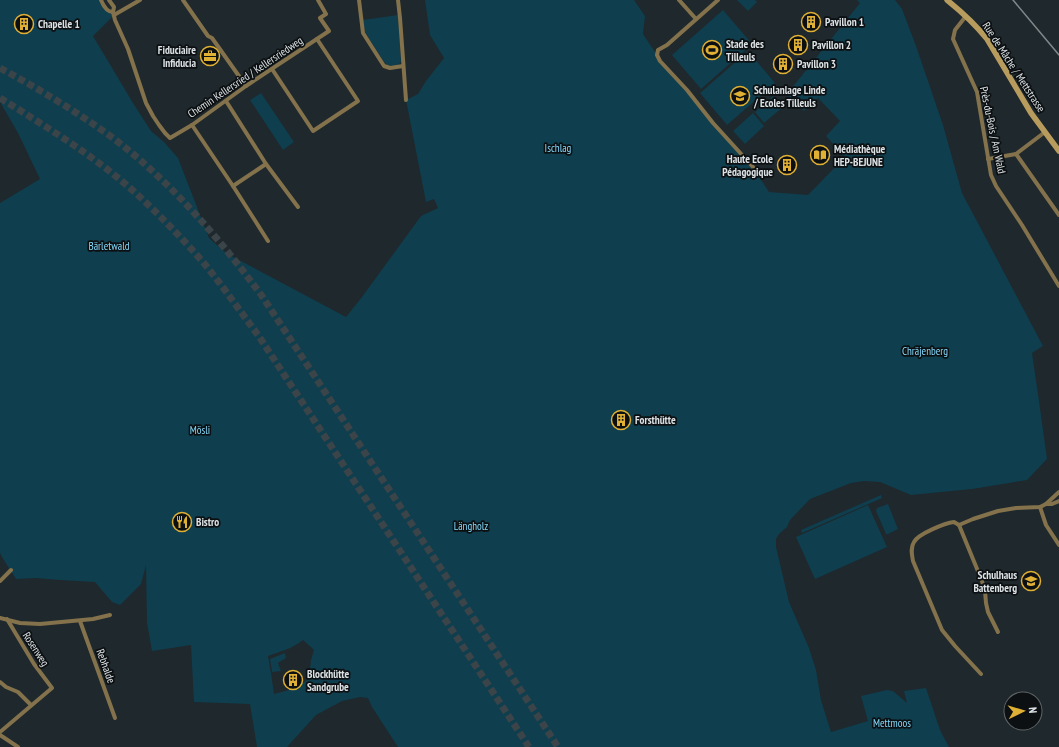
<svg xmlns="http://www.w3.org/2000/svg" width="1059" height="747" font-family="'PT Sans Narrow',sans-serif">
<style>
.green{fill:#0f3e4e;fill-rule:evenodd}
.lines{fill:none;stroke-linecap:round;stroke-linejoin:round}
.motorway-tunnel{stroke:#3b4448;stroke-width:7;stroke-dasharray:7 3.5;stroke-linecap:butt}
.minor{stroke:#83724b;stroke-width:4}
.secondary{stroke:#b89c5e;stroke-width:5.5}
.rail{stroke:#80888b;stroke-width:1.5}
.labels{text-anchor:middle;stroke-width:3.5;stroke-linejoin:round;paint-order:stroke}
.poi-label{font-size:11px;font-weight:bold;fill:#dce2e5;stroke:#0c1012;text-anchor:start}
.street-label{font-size:11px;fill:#dce2e5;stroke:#0c1012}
.park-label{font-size:11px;fill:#84dafc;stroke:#0c1012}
</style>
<rect width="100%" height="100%" fill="#1f282c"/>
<g class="green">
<path d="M0,0H101L114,15L93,36L133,103L151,131L164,142L178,158L209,238L226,253L346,317L362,297L421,216L438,208L434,199L426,202L406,100L418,94L426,81L444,58L430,35L425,0H634L645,16L643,34L657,55L753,167L769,192L808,195L845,157L826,136L840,121L818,98L804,111L787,94L860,3L857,0H895L902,9L916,46L943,125L962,193L1043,346L1032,353L1039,401L1047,459L1027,480L972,489L911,495L880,482L864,481L851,483L810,499L790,520L787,527L779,534L776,539V547L789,602L809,648L816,670L821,700L831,732L868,721L861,696L887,690L893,691L907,703L904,691L926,688L940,730L949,747H398L372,707L368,698L360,697L342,701L316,715L287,747H257L250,704L194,702L191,645L152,651L147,623L146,565L141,584L120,605L112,602L95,582L60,580L36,578L16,579C11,570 4,562 0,553V203L40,179L18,133L0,102ZM303,640L314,650L311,660L309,679L289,690L274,694L271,673L268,656C281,651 292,649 303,640Z"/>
<path d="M737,0H755L757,2L748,11Z"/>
<path d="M723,10L752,44L701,89L672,55Z"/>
<path d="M398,15L401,62L398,65L388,66L384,62L365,32L363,20Z"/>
<path d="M748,51L775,83L727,125L700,93Z"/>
<path d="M261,93L294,142L283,150L250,100Z"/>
<path d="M773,96L783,107L764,123L755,112Z"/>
<path d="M753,113L764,126L745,144L733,131Z"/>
<path d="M881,495L882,498L802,533L801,530Z"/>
<path d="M888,504L898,529L888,534H886L876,511L877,508Z"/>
<path d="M868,505L887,547L815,579L796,537Z"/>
<path d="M285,653L286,658L278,663L281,671L272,672L270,659Z"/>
</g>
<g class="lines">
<g class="motorway-tunnel">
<path d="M0,68C39,89 77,112 113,138C171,182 219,238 262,296L558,747"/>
<path d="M0,98C45,126 91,154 130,188C156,211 180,236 203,262C222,285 240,311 258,335L529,747"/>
</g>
<g class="minor">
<path d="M101,0C103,5 107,12 113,12"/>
<path d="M109,0L114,7L113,12L115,20L128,49L146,103L153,116L159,125L165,133L170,138L192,125L246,86L329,31L320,18L326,14L318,0"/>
<path d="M183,0L208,36L212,38L246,86"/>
<path d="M359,0L363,33L384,66L390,68L403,66"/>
<path d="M398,0L400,18L406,100"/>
<path d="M679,0L696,19"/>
<path d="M718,0L667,45L658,50L657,55L660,61L687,90L713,123L753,167"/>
<path d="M114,15L140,0"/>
<path d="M966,16L955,30L953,39L977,92L991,175L996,186L1022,225L1059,286"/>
<path d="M272,69L313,131L358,101L317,39"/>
<path d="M226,101L266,164L298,207"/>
<path d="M192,125L233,186L268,241"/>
<path d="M1016,154L1059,215"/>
<path d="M988,159L1016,154L1045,132"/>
<path d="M233,186L266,164"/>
<path d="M1046,504H1052L1059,501"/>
<path d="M1040,507L1046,525L1059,545"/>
<path d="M959,525L982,581L985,591L986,603L988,612L998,632"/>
<path d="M0,581L11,570"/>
<path d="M0,618L20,623L40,624L93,619L110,615"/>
<path d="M80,621L115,718"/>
<path d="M981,674L955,646L942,630L913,561C912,555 910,548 914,542C918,534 945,523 954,522L959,525L973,519L998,511L1016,508L1040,507L1046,504L1059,492"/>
<path d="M0,682L6,687L18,692L31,705"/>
<path d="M0,732L52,688L34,664L7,619"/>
<path d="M0,735L18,747"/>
</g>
<path class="secondary" d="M947,0C962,12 975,24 987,39L1031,113L1059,151"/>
<path class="rail" d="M1013,0L1059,55"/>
</g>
<defs>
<symbol id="building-ring" viewBox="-11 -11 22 22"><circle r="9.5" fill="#0c1012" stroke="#e0b034" stroke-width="1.5"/><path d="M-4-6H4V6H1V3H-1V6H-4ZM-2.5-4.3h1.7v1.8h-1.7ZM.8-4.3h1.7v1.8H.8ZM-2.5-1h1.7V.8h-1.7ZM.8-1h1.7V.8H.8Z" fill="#e0b034"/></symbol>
<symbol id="stadium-ring" viewBox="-11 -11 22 22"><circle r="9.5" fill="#0c1012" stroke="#e0b034" stroke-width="1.5"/><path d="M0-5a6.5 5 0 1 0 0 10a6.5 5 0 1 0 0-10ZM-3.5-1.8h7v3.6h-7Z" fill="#e0b034"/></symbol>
<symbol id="office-ring" viewBox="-11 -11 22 22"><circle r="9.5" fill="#0c1012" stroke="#e0b034" stroke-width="1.5"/><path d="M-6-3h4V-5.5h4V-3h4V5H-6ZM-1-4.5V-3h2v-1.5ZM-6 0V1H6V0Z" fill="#e0b034"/></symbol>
<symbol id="school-ring" viewBox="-11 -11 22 22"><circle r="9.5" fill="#0c1012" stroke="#e0b034" stroke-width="1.5"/><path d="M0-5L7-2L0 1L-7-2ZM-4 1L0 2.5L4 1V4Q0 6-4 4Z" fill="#e0b034"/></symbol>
<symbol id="library-ring" viewBox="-11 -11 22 22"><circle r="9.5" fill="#0c1012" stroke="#e0b034" stroke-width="1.5"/><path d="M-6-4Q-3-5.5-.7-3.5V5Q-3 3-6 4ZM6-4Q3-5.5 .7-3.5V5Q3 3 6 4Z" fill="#e0b034"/></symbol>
<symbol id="restaurant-ring" viewBox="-11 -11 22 22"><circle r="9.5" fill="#0c1012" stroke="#e0b034" stroke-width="1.5"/><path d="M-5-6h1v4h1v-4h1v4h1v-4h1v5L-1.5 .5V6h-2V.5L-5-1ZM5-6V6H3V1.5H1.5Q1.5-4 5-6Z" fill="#e0b034"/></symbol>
</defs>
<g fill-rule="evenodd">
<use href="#building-ring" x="800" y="11" width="22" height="22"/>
<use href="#building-ring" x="13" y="13" width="22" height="22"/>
<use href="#building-ring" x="787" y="34" width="22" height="22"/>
<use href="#stadium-ring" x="701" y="39" width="22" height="22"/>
<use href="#office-ring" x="199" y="45" width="22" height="22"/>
<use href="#building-ring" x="772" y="53" width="22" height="22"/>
<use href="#school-ring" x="729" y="85" width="22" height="22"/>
<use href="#library-ring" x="809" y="144" width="22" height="22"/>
<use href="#building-ring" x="776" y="154" width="22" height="22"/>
<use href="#building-ring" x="610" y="409" width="22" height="22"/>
<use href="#restaurant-ring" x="171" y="511" width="22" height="22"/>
<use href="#school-ring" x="1020" y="570" width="22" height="22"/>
<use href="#building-ring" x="282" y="669" width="22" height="22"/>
</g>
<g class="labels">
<g class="poi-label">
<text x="825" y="26">Pavillon 1</text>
<text x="38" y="28">Chapelle 1</text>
<text x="726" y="48">Stade des<tspan x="726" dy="13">Tilleuls</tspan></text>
<text x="812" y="49">Pavillon 2</text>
<text x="196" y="54" text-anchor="end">Fiduciaire<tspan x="196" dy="13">Infiducia</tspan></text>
<text x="797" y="68">Pavillon 3</text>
<text x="754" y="94">Schulanlage Linde<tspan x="754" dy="13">/ Ecoles Tilleuls</tspan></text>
<text x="834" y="153">Médiathèque<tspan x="834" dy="13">HEP-BEJUNE</tspan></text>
<text x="773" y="163" text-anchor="end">Haute Ecole<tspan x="773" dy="13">Pédagogique</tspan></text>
<text x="635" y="424">Forsthütte</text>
<text x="196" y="526">Bistro</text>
<text x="1017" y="579" text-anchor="end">Schulhaus<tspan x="1017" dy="13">Battenberg</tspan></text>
<text x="307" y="678">Blockhütte<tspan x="307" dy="13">Sandgrube</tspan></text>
</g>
<g class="street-label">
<text transform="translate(1014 67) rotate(57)" y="4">Rue de Mâche / Mettstrasse</text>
<text transform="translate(245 77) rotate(-34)" y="4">Chemin Kellersried / Kellersriedweg</text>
<text transform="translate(993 130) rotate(78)" y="4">Près-du-Bois / Am Wald</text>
<text transform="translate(36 649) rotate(57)" y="4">Rosenweg</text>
<text transform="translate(106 666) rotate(70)" y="4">Rebhalde</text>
</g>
<g class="park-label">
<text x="558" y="152">Ischlag</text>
<text x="109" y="250">Bärletwald</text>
<text x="925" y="355">Chräjenberg</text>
<text x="200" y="434">Mösli</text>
<text x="471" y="530">Längholz</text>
<text x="892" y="727">Mettmoos</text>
</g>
</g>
<g transform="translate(1023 711) rotate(85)"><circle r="19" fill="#0c1012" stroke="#5f6466"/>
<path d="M0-3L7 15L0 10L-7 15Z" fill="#e0b034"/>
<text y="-6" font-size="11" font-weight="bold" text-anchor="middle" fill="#dce2e5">N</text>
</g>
</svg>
